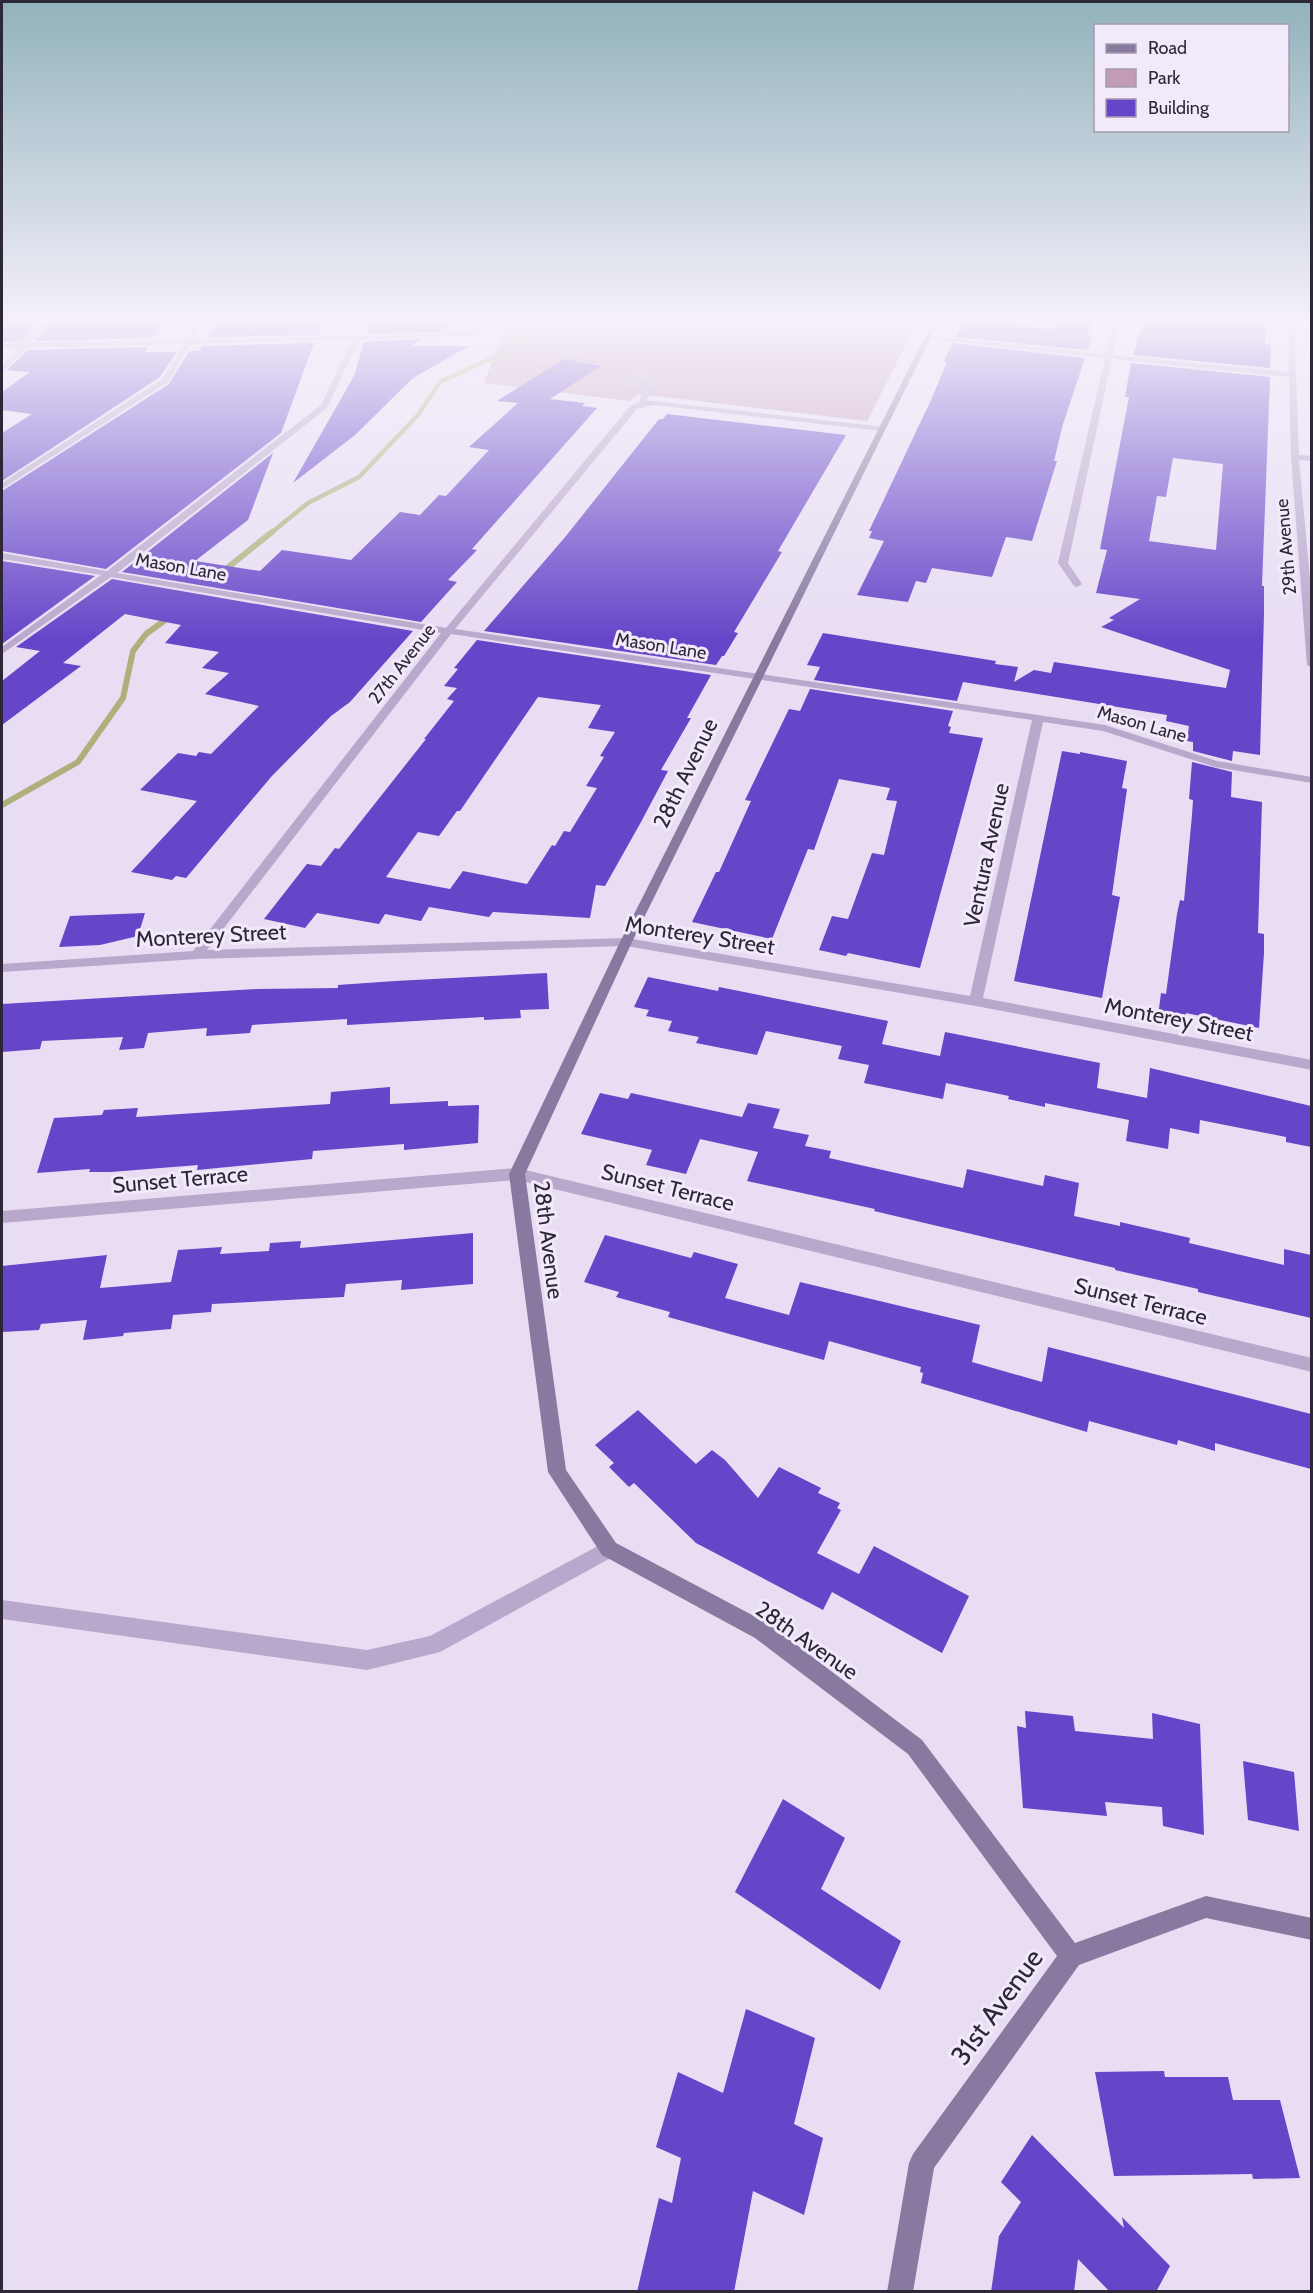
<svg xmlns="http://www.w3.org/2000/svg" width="1313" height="2293" font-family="Cabin,sans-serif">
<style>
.green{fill:#c29cb5}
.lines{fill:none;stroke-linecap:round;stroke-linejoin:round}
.stream-far1{stroke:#aeb07b;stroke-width:4.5}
.stream{stroke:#aeb07b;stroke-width:6}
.building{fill:#6545c8;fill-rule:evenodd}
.path{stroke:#a292b7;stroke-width:2;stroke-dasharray:1.5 1.5;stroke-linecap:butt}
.lane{fill:#b8a8cb;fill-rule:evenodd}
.street{fill:#b8a8cb;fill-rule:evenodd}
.secondary{fill:#87799f;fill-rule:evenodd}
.labels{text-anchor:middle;stroke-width:6;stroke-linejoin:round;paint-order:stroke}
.far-street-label{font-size:18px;fill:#2d2838;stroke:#f2e9fa}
.street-label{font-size:22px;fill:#2d2838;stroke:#f2e9fa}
.near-street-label{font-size:27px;fill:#2d2838;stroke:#f2e9fa}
</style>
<rect width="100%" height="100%" fill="#e8ddf3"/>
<path class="green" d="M508,319H919L867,421L638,394L630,401L484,383Z"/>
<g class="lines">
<path class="stream-far1" d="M271,533L308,503L359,477L418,415L440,382L512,349L540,319"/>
<g class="stream">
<path d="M222,572L272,532"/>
<path d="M2,805L78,762L123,698L133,651L146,634L172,615"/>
</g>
</g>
<g class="building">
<path d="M2,319H39L22,341L2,342Z"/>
<path d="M50,319H160L158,323H162L153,338L35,341Z"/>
<path d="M218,319H324L318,335L207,337Z"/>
<path d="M372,319H461L437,332L367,334Z"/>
<path d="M1056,319H1084L1083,322H1092L1087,335H1092L1088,350L956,337L965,320L1052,329Z"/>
<path d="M1144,319H1266L1265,344L1271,345L1270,368L1133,355Z"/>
<path d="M423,339L411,346H469L413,378L355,435L293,483L354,376L364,342Z"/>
<path d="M314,343L281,433L106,569L2,551V491L169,384L189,351H199L202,346Z"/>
<path d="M953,343L1085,358L1063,424L1054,461H1057L1032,541L1006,537L992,577L932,568L926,583L916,581L908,602L857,595L884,541L869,538L872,531H869L931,400L947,362H943Z"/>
<path d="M148,347L145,352H177L160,377L2,481V433L32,414L2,410V392L30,372L7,370L28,350Z"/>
<path d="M564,359L601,366L550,399L585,403L582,406L597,408L472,549L477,550L448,580L457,582L421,622L122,572L273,453L248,520L195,561L260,571L282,550L351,560L400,512L420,515L439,495L446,496L489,450L469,447L518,403L497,401Z"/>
<path d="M1131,363L1270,377L1262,586H1264V614L1260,755L1233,751L1232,761L1193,751V742L1187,741L1189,726L1166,721L1167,715L963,682L957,701L814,680L820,667L807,665L823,633L996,661L995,664L1018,667L1014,682L1034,670L1051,673L1054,662L1226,688L1230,670L1101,627L1114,620L1109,618L1140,599L1096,593L1107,550L1100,549L1129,397H1125ZM1173,458L1223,464L1216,550L1149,541L1157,496L1166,497Z"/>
<path d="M667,414L846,435L778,551L782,552L734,632L738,633L724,656H722L716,665L484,631L566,536L659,419H663Z"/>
<path d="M2,561L95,576L2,644Z"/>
<path d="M112,579L413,631L350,702L331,716L271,777L186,878L176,876L172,880L131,872L197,801L140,790L178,753L196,756L199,752L211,754L259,706L205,694L229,673L202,668L219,652L165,643L181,625L125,614L63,663L81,666L2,725V681L40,651L16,647Z"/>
<path d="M477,640L711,675L687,718H691L661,770L668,771L641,822L605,886L596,885L590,918L493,912L489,917L429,907L421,921L385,914L379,924L317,913L305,928L264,919L307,864L321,866L335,848L339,849L426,739H424L454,701L447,699L457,688L444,686L458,669L454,668ZM538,697L601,705L588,728L615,732L600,756L604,757L586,786L597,788L570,832L564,831L555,846L552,845L527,884L463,871L450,889L386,877L418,832L439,836L457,811H460Z"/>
<path d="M810,689L953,711L948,726L951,727L949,733L983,738L920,968L848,953L846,956L819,950L832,916L848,919L872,853L884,855L897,801L886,800L890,788L839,779L814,850L808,849L772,939L692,922L716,872H719L751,801L745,800L789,709L800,711Z"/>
<path d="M1062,751L1080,754V752L1127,761L1122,788L1127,789L1112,895L1120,897L1102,998L1014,981Z"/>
<path d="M1192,762L1232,772L1231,797L1262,802L1258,933L1264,934V953L1259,1028L1186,1013V1022L1158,1016L1161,993L1166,994L1177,914L1180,900L1184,901L1192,815L1193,800L1189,799Z"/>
<path d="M145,913L138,936L100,945L59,947L70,916Z"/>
<path d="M547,973L549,1009L520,1010L521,1018L484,1020V1017L347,1025V1019L252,1025L250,1033L206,1036L207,1028L148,1033L144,1048L119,1050L123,1037L42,1041L40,1049L2,1052V1004L258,989L338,988V985L395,981Z"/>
<path d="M648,977L718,991L719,987L888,1021L882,1044L940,1056L945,1032L1100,1063L1097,1088L1147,1098L1150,1068L1311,1106V1147L1286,1142V1137L1200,1120L1199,1134L1170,1128L1168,1149L1126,1141L1129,1120L1045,1103V1107L1008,1099L1009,1096L946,1083L943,1099L864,1083L869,1065L838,1059L842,1046L766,1031L757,1055L696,1043L699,1037L668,1031L672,1021L646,1016L649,1010L634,1007Z"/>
<path d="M390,1087V1104L448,1101V1106L479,1105L478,1143L404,1150V1144L313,1151L312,1159L197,1170L198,1165L111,1172H89L90,1169L37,1173L54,1118L102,1115L104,1110L138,1108L136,1117L330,1104L331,1092Z"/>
<path d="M600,1093L628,1099L631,1093L742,1117L748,1103L780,1109L773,1128L809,1135L805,1146L831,1151L829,1158L963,1188L967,1169L1043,1186L1045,1175L1079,1183L1074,1216L1120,1226V1222L1190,1238L1189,1243L1284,1265V1249L1311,1255V1318L1198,1292V1289L1115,1270V1268L874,1211L875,1209L747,1181L758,1152L700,1139L686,1174L646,1165L652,1150L581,1134Z"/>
<path d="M473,1233V1284L401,1290L402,1280L346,1284L344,1297L212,1304L211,1312L173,1315L171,1329L124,1333L123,1336L83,1340L87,1320L41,1324L39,1330L2,1332V1266L107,1255L100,1288L171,1282L178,1250L222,1247L220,1254L269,1251L270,1243L301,1241L300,1248Z"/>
<path d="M605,1235L691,1258L694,1252L738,1264L725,1298L789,1315L800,1282L980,1325L972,1362L1042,1382L1048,1347L1311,1414V1469L1215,1443V1451L1178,1440L1177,1445L1089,1421L1087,1432L921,1383L923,1373L920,1372L921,1367L829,1341L824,1360L668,1317L670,1312L616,1297L619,1292L584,1282Z"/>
<path d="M638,1410L696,1464L712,1450L725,1460L758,1498L779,1467L821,1488L818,1493L840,1503L837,1508L841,1510L817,1553L859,1574L874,1546L969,1596L942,1653L832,1592L823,1610L696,1543L634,1483L629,1487L609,1467L614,1463L595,1445Z"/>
<path d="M1025,1711L1073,1716L1075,1731L1153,1739L1152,1713L1200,1724L1204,1835L1163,1826L1162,1807L1105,1802L1107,1816L1023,1808L1017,1726L1026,1728Z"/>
<path d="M1243,1761L1294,1772L1299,1831L1248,1820Z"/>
<path d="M783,1799L845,1838L821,1889L901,1941L880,1990L735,1892Z"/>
<path d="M746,2009L815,2038L794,2124L823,2138L804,2215L753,2191L734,2292H637L659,2198L672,2203L681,2158L656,2147L678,2072L723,2093Z"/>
<path d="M1164,2071L1165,2077H1228L1233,2100H1280L1300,2178L1253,2179L1252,2174L1114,2176L1095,2072Z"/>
<path d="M1032,2135L1124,2228L1122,2217L1170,2266L1156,2292H1110L1078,2259L1074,2292H991L999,2236L1021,2202L1001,2182Z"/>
</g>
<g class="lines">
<g class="path">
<path d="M572,319L549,334L546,341C564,360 590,362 615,363"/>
<path d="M574,319L582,320"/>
<path d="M681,319L702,322L739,319"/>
<path d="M876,319L915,323"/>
<path d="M665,363L746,365"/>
<path d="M529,373L562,353"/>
</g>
<g class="lane">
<path d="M637,372L659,376L661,380L648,394L647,403L643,405L639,403L642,392L638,388L623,385L620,378ZM637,376L653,380L646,387L644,384L629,381L628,379Z"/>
<path d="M609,1540L616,1543L618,1549L616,1555L440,1652L367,1670L2,1619V1600L367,1650L430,1636Z"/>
</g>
<g class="street">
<path d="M42,319H48L30,343L187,340L196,319H202L194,340L439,334L473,331L487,319H494L475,335L359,340L327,408L117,573L446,628L631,405L643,401H654L884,427L885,429L881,431L654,405L637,409L455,629L1105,725L1217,761L1312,777V783L1215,767L1103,731L1043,722L983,998L1312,1060V1070L976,1006L626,946L197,959L2,972V964L193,951L441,633L111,577L2,654V647L101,575L2,559V553L107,571L321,405L352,340L191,344L168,382L2,489V483L162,379L184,344L27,348L2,372V366L19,348H2V344L23,343ZM451,634L1032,720L970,996L626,938L207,950Z"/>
<path d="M1114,319H1120L1113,355L1289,372L1288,319H1294L1299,455L1312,456V461L1299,460L1312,600V668L1307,665L1291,457L1289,377L1112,359L1068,563L1082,584L1077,587L1074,586L1058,563L1105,358L924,338L927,336L1106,354Z"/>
<path d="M517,1168L1312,1358V1372L517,1180L2,1223V1211Z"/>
</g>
<path class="secondary" d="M934,319H940L632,942L525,1174L566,1470L616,1543L769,1624L922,1740L1075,1943L1206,1896L1312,1918V1940L1206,1918L1079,1965L934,2168L913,2292H887L909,2163L913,2154L1057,1956L908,1754L755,1638L602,1555L548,1472L509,1174L620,942Z"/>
</g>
<linearGradient id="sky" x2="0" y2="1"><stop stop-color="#91b2bc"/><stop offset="0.5" stop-color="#f5f0fa"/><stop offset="1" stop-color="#f5f0fa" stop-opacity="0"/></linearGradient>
<rect width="1313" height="640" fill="url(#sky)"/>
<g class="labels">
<g class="far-street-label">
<text transform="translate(1286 547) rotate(-95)" y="6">29th Avenue</text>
<text transform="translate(181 567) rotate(10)" y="6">Mason Lane</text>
<text transform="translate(661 646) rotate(9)" y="6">Mason Lane</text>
<text transform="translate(402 664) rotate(-52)" y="6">27th Avenue</text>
<text transform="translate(1142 724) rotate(16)" y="6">Mason Lane</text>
</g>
<g class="street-label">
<text transform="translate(685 773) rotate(-64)" y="8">28th Avenue</text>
<text transform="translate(986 855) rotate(-78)" y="8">Ventura Avenue</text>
<text transform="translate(211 935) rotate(-3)" y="8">Monterey Street</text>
<text transform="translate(700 935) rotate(9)" y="8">Monterey Street</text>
<text transform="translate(1179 1019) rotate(11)" y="8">Monterey Street</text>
<text transform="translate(180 1179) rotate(-5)" y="8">Sunset Terrace</text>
<text transform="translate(668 1187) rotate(14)" y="8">Sunset Terrace</text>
<text transform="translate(549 1240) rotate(83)" y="8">28th Avenue</text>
<text transform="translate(1141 1301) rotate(14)" y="8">Sunset Terrace</text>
<text transform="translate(807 1640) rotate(35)" y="8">28th Avenue</text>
</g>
<g class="near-street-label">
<text transform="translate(997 2007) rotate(-54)" y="9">31st Avenue</text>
</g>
</g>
<rect width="1313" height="2293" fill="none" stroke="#2d2838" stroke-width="6"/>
<rect x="1094" y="24" width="195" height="108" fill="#f2e9fa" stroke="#a39cac" stroke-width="1.5"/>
<rect x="1106" y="44" width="30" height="9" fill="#87799f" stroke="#a39cac" stroke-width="1.5"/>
<text x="1148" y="54" font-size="18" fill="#2d2838">Road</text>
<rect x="1106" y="69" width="30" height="18" fill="#c29cb5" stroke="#a39cac" stroke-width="1.5"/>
<text x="1148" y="84" font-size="18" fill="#2d2838">Park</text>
<rect x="1106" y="99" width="30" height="18" fill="#6545c8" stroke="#a39cac" stroke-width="1.5"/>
<text x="1148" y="114" font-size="18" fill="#2d2838">Building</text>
</svg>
